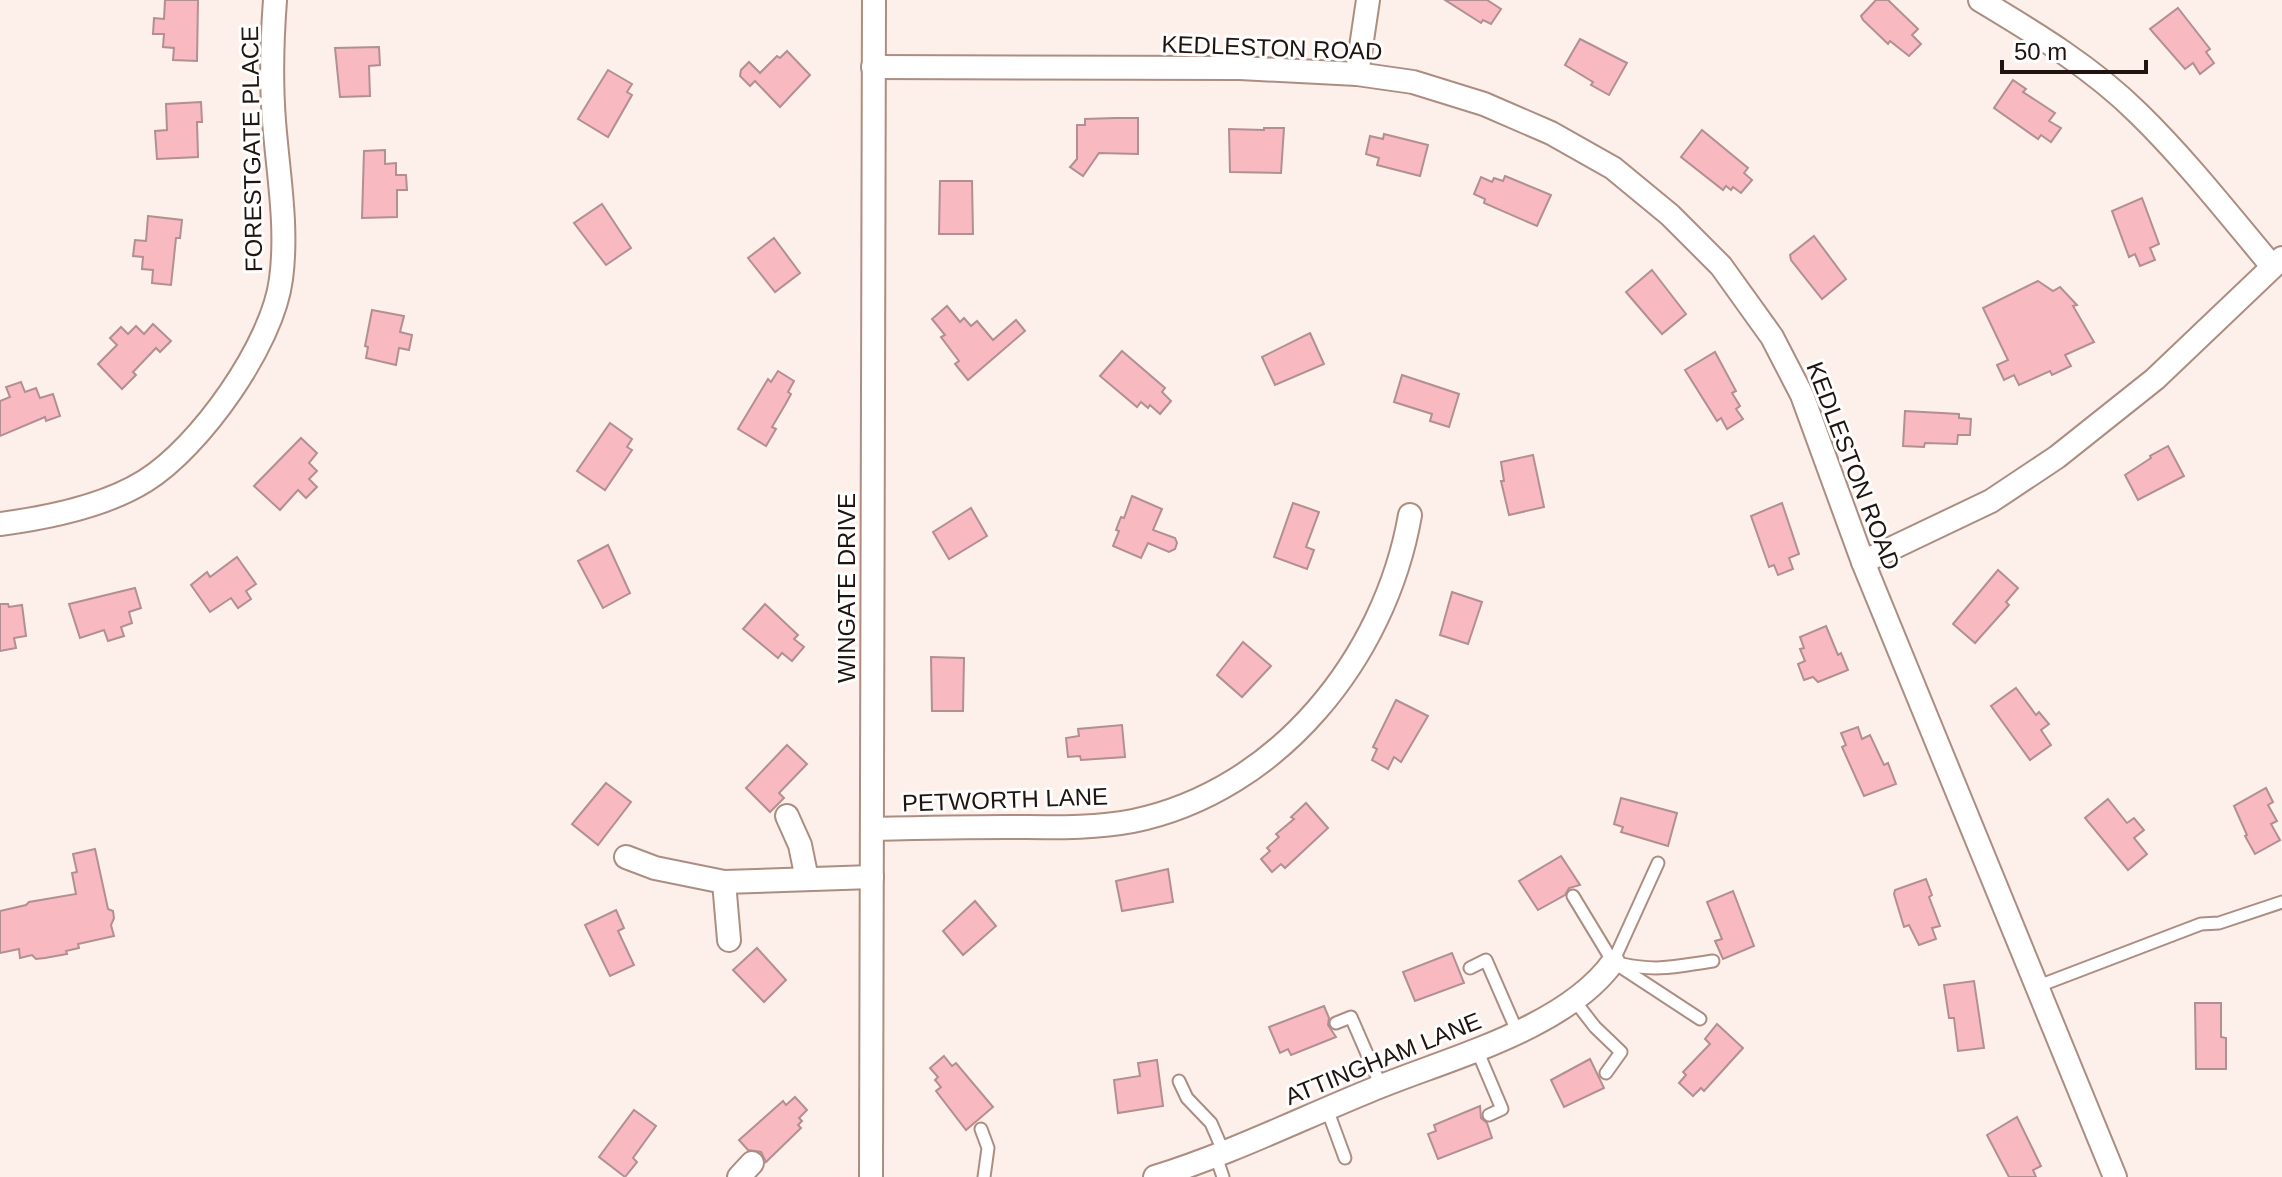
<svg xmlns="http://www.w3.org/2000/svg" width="2282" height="1177" font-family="Helvetica,sans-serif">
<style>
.building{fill:#f9b9c1;stroke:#b18f93;stroke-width:2}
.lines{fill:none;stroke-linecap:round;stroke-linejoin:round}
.lane-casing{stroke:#ac8d81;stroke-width:15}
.street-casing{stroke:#ac8d81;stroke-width:26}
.lane{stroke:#fff;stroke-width:11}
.street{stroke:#fff;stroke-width:22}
.labels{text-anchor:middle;stroke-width:6;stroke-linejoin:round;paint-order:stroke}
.street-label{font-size:24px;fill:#1f140f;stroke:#fff}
</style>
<rect width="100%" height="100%" fill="#fdefea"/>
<g class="building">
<path d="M165,0H198L197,61L173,60L174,48L163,47L164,34H153L154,18L164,19Z"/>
<path d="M1445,0H1487L1501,9L1491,24L1483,20L1481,23Z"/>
<path d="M1876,0H1888L1918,29L1912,35L1921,44L1909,56L1890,41L1888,44L1863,20L1861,16Z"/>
<path d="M2178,8L2210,49L2206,52L2214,63L2200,74L2193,63L2185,69L2150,29Z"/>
<path d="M1580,39L1627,63L1609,95L1591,85L1593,82L1565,65Z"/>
<path d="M379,47L380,65L369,66L370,96L340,97L335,48Z"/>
<path d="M787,51L810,75L780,107L755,81L750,86L740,76L741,70L749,62L760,73L777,56L780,58Z"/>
<path d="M608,70L632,84L627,92L632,95L608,137L578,119Z"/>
<path d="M2013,80L2026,89L2023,92L2055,113L2049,121L2061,128L2051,142L2041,135L2038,139L1994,108Z"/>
<path d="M201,102L202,122H197L198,157L157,159L155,131L167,130L166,104Z"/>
<path d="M1115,118H1138V154L1099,153L1083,176L1070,167L1077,159V125H1085V119Z"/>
<path d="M1264,128H1284L1281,173L1230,172L1229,129L1264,130Z"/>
<path d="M1702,130L1748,168L1744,173L1752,180L1741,193L1733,187L1731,190L1726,186L1723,190L1681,157Z"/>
<path d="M1384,134L1428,145L1420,176L1377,165L1379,158L1366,154L1370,136L1383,139Z"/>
<path d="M385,150V164L396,163V175H406L407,190H397V217L362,218L364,151Z"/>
<path d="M1505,176L1551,195L1537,226L1484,203L1485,199L1474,194L1481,177L1492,182L1494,178L1503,181Z"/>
<path d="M940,181H972L973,234H939Z"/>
<path d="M2142,198L2159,244L2150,248L2155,260L2140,266L2135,254L2129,257L2112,211Z"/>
<path d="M602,204L631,248L606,265L574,223Z"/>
<path d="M148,216L182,220L180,238H176L171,285L152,283L153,270L142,269L143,257L133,256L135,240L146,241Z"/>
<path d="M1814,236L1846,279L1822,299L1791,260L1790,255Z"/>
<path d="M774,238L800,273L775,292L748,258Z"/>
<path d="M1652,270L1686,314L1662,334L1626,292Z"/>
<path d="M2038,281L2053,291L2060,287L2077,305L2073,306L2094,342L2065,355L2071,366L2052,375L2050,371L2019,385L2014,375L2004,380L1997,365L2008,360L1983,308Z"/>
<path d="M947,306L960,322L964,318L971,326L977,321L993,340L1016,320L1025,331L968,380L955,364L959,361L941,337L945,335L932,319Z"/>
<path d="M372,310L404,316L400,332L412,335L409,350L399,348L396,365L366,358L368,347L365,346Z"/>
<path d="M153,324L171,341L160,352L156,348L133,372L136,375L122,389L98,364L117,345L110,338L121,327L128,334L136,326L144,334Z"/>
<path d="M1310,333L1324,364L1275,385L1262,357Z"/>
<path d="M1122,351L1165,388L1162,392L1171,401L1160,414L1150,405L1148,408L1141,402L1137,407L1100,376Z"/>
<path d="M1715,352L1736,391L1732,393L1740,406L1736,409L1743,419L1727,429L1721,418L1717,421L1685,370Z"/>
<path d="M778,371L794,381L788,392L791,394L785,405L772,427L776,429L766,446L738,429L768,379L771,382Z"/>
<path d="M1402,375L1459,394L1449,427L1430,421L1432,414L1394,402Z"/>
<path d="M21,382L25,392L36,388L40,398L53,394L60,416L46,421L45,417L0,436V401L10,397L6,387Z"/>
<path d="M1905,411L1959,414V418L1971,419L1970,435H1958L1957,444L1925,443L1924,447L1903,446Z"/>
<path d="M610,423L632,439L627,447L632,450L605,490L577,471Z"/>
<path d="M301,438L317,453L309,463L317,471L309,479L317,487L306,498L298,490L280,510L254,486Z"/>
<path d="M2168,446L2184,476L2138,500L2125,475L2151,458L2150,456Z"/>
<path d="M1533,455L1544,507L1509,515L1501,481H1504L1501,462Z"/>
<path d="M1132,496L1162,509L1153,530L1175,538L1177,543L1175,549L1169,552L1148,543L1141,558L1113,546L1119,531L1116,530L1121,517L1124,518Z"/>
<path d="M1293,503L1319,512L1306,547L1314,550L1307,569L1274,557Z"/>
<path d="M1782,503L1799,554L1789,558L1793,569L1778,575L1774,565L1769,567L1751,516Z"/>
<path d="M971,508L987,536L949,559L933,532Z"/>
<path d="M608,545L630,593L603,608L578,561Z"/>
<path d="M237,557L256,584L246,591L251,599L238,608L231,598L210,612L191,585L207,572L210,577Z"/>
<path d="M1998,570L2018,588L2006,602L2009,605L1975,643L1953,624Z"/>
<path d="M135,588L141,608L129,612L132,623L121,627L124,636L108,641L104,630L80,638L69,604Z"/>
<path d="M1452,592L1482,602L1468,644L1440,635Z"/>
<path d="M0,604H8L9,607L22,605L26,636L14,638L16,648L0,651Z"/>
<path d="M765,604L798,635L794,639L804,647L792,661L782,653L778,658L743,629Z"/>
<path d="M1826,626L1838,655L1841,653L1848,670L1818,682L1813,677L1804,680L1798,664L1805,661L1800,649L1804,648L1800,637Z"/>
<path d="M1243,642L1271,666L1242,697L1217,675Z"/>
<path d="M931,657L964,658L963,711H932Z"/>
<path d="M2016,688L2036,715L2039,712L2049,724L2041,730L2051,745L2030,760L1991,706Z"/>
<path d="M1396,700L1428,716L1401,762L1394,757L1388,769L1372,760L1377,749L1373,747Z"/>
<path d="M1122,725L1125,757L1081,760L1080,756L1068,757L1066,738L1079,736L1078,729Z"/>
<path d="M1858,727L1862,739L1870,735L1884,765L1888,763L1896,784L1864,796L1842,747L1846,745L1841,733Z"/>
<path d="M787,745L807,764L779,793L784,798L770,812L746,788Z"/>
<path d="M606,783L631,802L598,845L572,824Z"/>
<path d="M2266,788L2273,802L2268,805L2277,821L2271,824L2280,840L2255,854L2245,836L2247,835L2234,806Z"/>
<path d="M1621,798L1677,813L1668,846L1621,832L1623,827L1614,824Z"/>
<path d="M2108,799L2127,823L2134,818L2144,830L2134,838L2147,854L2128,870L2085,818Z"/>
<path d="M1306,803L1328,828L1285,868L1281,864L1272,872L1261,859L1270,851L1267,848L1279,837L1276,834L1294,819L1291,817Z"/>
<path d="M95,849L108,909L113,911L114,918L111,925L114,936L78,944L79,948L66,951L67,954L45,958L36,959L32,955L20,958L19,949L0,953V911L26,905L29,902L76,894L72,873L77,872L73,854Z"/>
<path d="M1561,856L1580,885L1569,888L1565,895L1538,910L1519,881Z"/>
<path d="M1168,869L1173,902L1122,911L1116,881Z"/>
<path d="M1926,879L1932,895L1929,897L1940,926L1932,928L1936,939L1919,945L1909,925L1904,927L1894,894L1895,890Z"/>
<path d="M1733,891L1754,946L1723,959L1715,941L1722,939L1707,902Z"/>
<path d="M975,901L996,926L963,955L943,931Z"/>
<path d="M616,910L624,928L618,931L634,965L610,976L585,925Z"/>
<path d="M757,948L786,980L764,1002L733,970Z"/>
<path d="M1452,953L1464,983L1415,1001L1403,972Z"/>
<path d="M1974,981L1984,1048L1958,1051L1954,1018H1949L1944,985Z"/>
<path d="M2195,1003H2221V1037L2226,1038V1069H2196Z"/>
<path d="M1324,1006L1329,1018L1328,1025L1336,1037L1291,1055L1288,1049L1280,1053L1269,1027Z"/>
<path d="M1717,1024L1743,1048L1704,1091L1701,1088L1693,1096L1679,1083L1686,1075L1683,1072L1710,1044L1705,1039Z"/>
<path d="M944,1056L952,1066L956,1063L993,1107L966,1130L936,1091L941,1087L935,1080L938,1077L930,1068Z"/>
<path d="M1590,1059L1604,1088L1564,1107L1551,1080Z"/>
<path d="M1157,1060L1163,1106L1118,1113L1114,1080L1140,1076L1138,1063Z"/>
<path d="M795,1097L807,1110L799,1118L802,1121L798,1125L801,1128L766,1162L761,1152L748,1150L739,1140L783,1101L786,1105Z"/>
<path d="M1480,1106L1481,1118L1487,1123L1492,1138L1438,1159L1428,1134L1436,1131L1434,1125Z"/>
<path d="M634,1110L656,1126L633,1158L637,1162L625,1177L599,1157Z"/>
<path d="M2017,1117L2041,1166L2033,1170L2036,1177H2009L1987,1135Z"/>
</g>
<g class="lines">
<defs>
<g id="lane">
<path d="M1573,896L1613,962L1700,1019"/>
<path d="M1613,962L1658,863"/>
<path d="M1622,964C1659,972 1677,966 1713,961"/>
<path d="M1470,968L1486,960L1517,1031"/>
<path d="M2036,987L2201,924L2219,923L2282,902"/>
<path d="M1574,1000L1595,1027L1621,1052L1606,1073"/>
<path d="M1336,1023L1351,1017L1381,1086"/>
<path d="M1477,1050L1502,1109L1489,1115"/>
<path d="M1179,1081L1187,1098L1211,1123L1224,1153"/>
<path d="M1327,1109L1345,1158"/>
<path d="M981,1129L988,1148L984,1177"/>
<path d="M1216,1156L1223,1177"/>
</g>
<g id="street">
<path d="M1980,0C2035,33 2093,68 2139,114C2187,161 2229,215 2272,266"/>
<path d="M873,67L1240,68L1357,74L1413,82L1484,104L1551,133L1613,168L1670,215L1721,266L1772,337L1802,395L1863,562L2115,1177"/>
<path d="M1357,74L1368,0"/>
<path d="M0,524C46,518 105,506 145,481C200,447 273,344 281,279C288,227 278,173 274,121C271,82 272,40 275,0"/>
<path d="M1863,562L1991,501L2057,457L2155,379L2282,258"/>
<path d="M787,816L800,845L807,879"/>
<path d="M872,829C916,828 961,827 1006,827C1048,827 1091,829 1133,821C1278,791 1385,658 1410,515"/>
<path d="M626,857L655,868L724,882L872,877"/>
<path d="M724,882L729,940"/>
<path d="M739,1177L752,1163"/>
<path d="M871,1177L874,0"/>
<path d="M1155,1177C1229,1154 1298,1120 1369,1091C1445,1059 1564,1030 1613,962"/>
</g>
</defs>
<use href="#lane" class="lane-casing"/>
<use href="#street" class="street-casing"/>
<use href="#lane" class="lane"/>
<use href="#street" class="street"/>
</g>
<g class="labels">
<g class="street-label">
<text transform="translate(1272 48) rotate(2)" y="8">KEDLESTON ROAD</text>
<text transform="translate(252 149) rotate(-91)" y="8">FORESTGATE PLACE</text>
<text transform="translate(1853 466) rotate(69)" y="8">KEDLESTON ROAD</text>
<text transform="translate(847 588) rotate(-90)" y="8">WINGATE DRIVE</text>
<text transform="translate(1005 800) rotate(-2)" y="8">PETWORTH LANE</text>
<text transform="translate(1383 1059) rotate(-22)" y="8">ATTINGHAM LANE</text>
</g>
</g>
<path d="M2002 60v12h144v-12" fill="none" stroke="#1f140f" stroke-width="4"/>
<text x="2014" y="60" font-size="24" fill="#1f140f" stroke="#ffffff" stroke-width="6" paint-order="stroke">50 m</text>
</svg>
